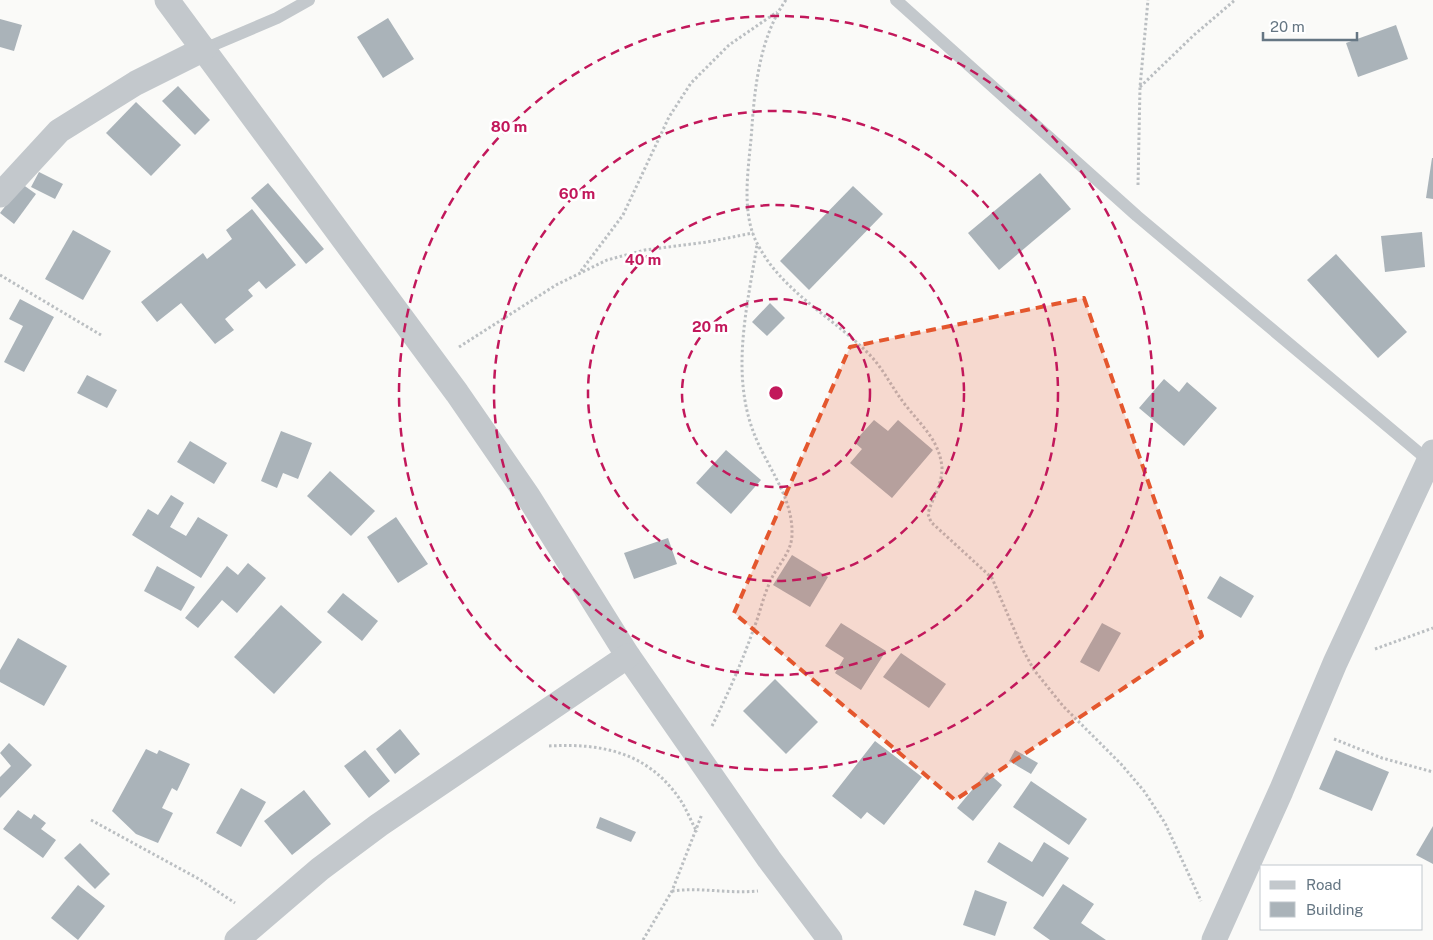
<svg xmlns="http://www.w3.org/2000/svg" width="1433" height="940" font-family="'Public Sans',sans-serif">
<style>
.building{fill:#aab3b9}
.lines{fill:none;stroke-linecap:round;stroke-linejoin:round}
.path{stroke:#bbbfc2;stroke-width:3;stroke-dasharray:2.5 2.5;stroke-linecap:butt}
.service{stroke:#c3c8cc;stroke-width:12}
.minor{stroke:#c3c8cc;stroke-width:25}
.marked{fill:#e4572e;fill-opacity:0.2;stroke:#e4572e;stroke-width:4;stroke-dasharray:10 6;stroke-linejoin:round}
.ring{fill:none;stroke:#c2185b;stroke-width:2.5;stroke-dasharray:9 6}
.centre{fill:#c2185b;stroke:#fff;stroke-width:2.5}
.ring-label{font-size:15px;text-anchor:middle;font-weight:bold;fill:#c2185b;stroke:#fff;stroke-width:5;stroke-linejoin:round;paint-order:stroke}
</style>
<rect width="100%" height="100%" fill="#fafaf8"/>
<g class="building">
<path d="M388,18L414,59L383,78L357,37Z"/>
<path d="M0,19L22,25L14,51L0,47Z"/>
<path d="M1396,25L1408,59L1358,77L1346,43Z"/>
<path d="M178,86L210,120L195,135L162,101Z"/>
<path d="M136,102L181,145L151,176L106,133Z"/>
<path d="M1432,158H1433V199L1426,198Z"/>
<path d="M39,172L63,184L55,199L31,187Z"/>
<path d="M1040,173L1071,209L999,270L968,233Z"/>
<path d="M268,183L324,249L306,264L251,198Z"/>
<path d="M22,184L36,194L14,224L0,213Z"/>
<path d="M853,186L883,214L809,290L780,261Z"/>
<path d="M252,209L296,265L266,289L259,281L248,290L253,296L225,319L234,330L215,344L181,303L157,322L141,302L203,253L207,259L232,239L226,230Z"/>
<path d="M73,230L111,251L83,300L45,279Z"/>
<path d="M1422,232L1425,267L1385,272L1381,236Z"/>
<path d="M1336,254L1407,332L1378,358L1307,280Z"/>
<path d="M20,299L54,317L24,372L4,362L23,326L9,319Z"/>
<path d="M770,303L785,318L767,336L752,322Z"/>
<path d="M87,375L117,390L107,408L77,393Z"/>
<path d="M1164,379L1179,392L1187,382L1217,408L1184,446L1139,408Z"/>
<path d="M874,420L888,431L898,420L933,450L892,498L850,463L862,449L854,442Z"/>
<path d="M281,431L312,443L298,479L283,473L277,488L261,481Z"/>
<path d="M190,441L227,463L214,484L177,462Z"/>
<path d="M726,450L761,480L731,514L696,483Z"/>
<path d="M330,471L375,511L351,536L307,496Z"/>
<path d="M171,495L184,503L170,527L186,536L198,517L228,535L201,578L132,535L148,509L158,515Z"/>
<path d="M396,517L428,564L398,583L367,537Z"/>
<path d="M668,538L677,564L634,579L624,553Z"/>
<path d="M792,555L828,577L810,607L773,585Z"/>
<path d="M248,563L266,578L237,613L222,600L198,628L185,618L227,566L238,575Z"/>
<path d="M157,566L195,587L181,611L144,591Z"/>
<path d="M1220,576L1254,596L1241,618L1207,598Z"/>
<path d="M343,593L378,621L362,641L327,612Z"/>
<path d="M281,605L322,642L274,694L234,657Z"/>
<path d="M841,623L886,651L861,690L835,673L844,658L825,646Z"/>
<path d="M1102,623L1121,633L1099,672L1080,662Z"/>
<path d="M18,638L67,666L44,706L0,682V670Z"/>
<path d="M901,653L946,684L929,708L883,677Z"/>
<path d="M775,679L818,722L786,754L743,711Z"/>
<path d="M400,729L420,754L395,774L376,749Z"/>
<path d="M875,741L922,777L884,825L867,812L861,819L832,796Z"/>
<path d="M9,743L32,765L0,798V777L11,766L0,753Z"/>
<path d="M146,749L157,754L159,750L190,764L177,791L172,788L162,808L173,813L158,843L136,834L112,811Z"/>
<path d="M365,750L390,781L369,798L344,766Z"/>
<path d="M1015,750L1038,763L1031,774L1009,761Z"/>
<path d="M1336,750L1389,772L1372,811L1319,789Z"/>
<path d="M987,772L1002,785L973,821L957,808Z"/>
<path d="M1031,781L1087,819L1069,845L1013,807Z"/>
<path d="M241,788L266,802L241,847L216,833Z"/>
<path d="M304,790L331,824L292,855L264,821Z"/>
<path d="M18,810L31,819L34,814L46,823L41,829L56,840L43,858L3,829Z"/>
<path d="M600,817L636,832L631,842L596,828Z"/>
<path d="M1433,826V864L1416,855Z"/>
<path d="M999,842L1032,862L1044,842L1069,858L1043,897L987,862Z"/>
<path d="M80,843L110,874L95,889L64,858Z"/>
<path d="M1063,884L1094,904L1081,923L1106,940H1050L1033,928Z"/>
<path d="M78,885L105,906L78,940L51,918Z"/>
<path d="M975,890L1007,902L995,936L963,925Z"/>
</g>
<g class="lines">
<g class="path">
<path d="M786,0C761,35 755,83 752,126C750,162 739,211 758,245C782,291 832,317 868,353C884,369 893,390 907,407C923,427 940,442 942,468C942,486 932,498 928,514L931,522L992,578L1023,650L1034,670L1063,706L1121,764L1144,791L1165,823L1201,901"/>
<path d="M1140,87L1194,35L1235,0"/>
<path d="M1138,185L1140,87L1148,0"/>
<path d="M581,271L623,215L669,117L691,83L729,45L777,12"/>
<path d="M0,275L101,335"/>
<path d="M459,347L556,285L607,260L645,250L707,242L753,233"/>
<path d="M1375,649L1433,628"/>
<path d="M712,726C728,694 742,662 754,628C760,613 763,597 770,582C777,565 792,553 792,534C793,498 768,468 755,436C730,375 747,307 757,245"/>
<path d="M1334,739L1382,758L1433,772"/>
<path d="M549,746C601,743 647,752 679,798C686,808 691,821 697,832"/>
<path d="M91,820L199,879L235,903"/>
<path d="M672,891C700,887 729,894 758,891"/>
<path d="M643,940L672,891L702,814"/>
</g>
<g class="service">
<path d="M896,0L1137,216L1429,461"/>
<path d="M204,49L277,18L309,0"/>
</g>
<g class="minor">
<path d="M167,0L457,393L528,496L628,656L769,859L830,940"/>
<path d="M0,195L59,131L136,83L204,49"/>
<path d="M237,940L320,869L379,825L628,656"/>
<path d="M1214,940L1281,791L1335,663L1433,452"/>
</g>
</g>
<path class="marked" d="M1084,298L1202,636L955,800L734,613L850,347Z"/>
<g class="ring">
<circle cx="776" cy="393" r="94"/>
<circle cx="776" cy="393" r="188"/>
<circle cx="776" cy="393" r="282"/>
<circle cx="776" cy="393" r="377"/>
</g>
<circle cx="776" cy="393" r="8" class="centre"/>
<g class="ring-label">
<text x="509" y="132">80 m</text>
<text x="577" y="199">60 m</text>
<text x="643" y="265">40 m</text>
<text x="710" y="332">20 m</text>
</g>
<rect x="1260" y="865" width="162" height="65" fill="#ffffff" stroke="#c1c8cd"/>
<rect x="1270" y="881" width="25" height="8" fill="#c3c8cc" stroke="#c1c8cd"/>
<text x="1306" y="890" font-size="15" fill="#657683">Road</text>
<rect x="1270" y="902" width="25" height="15" fill="#aab3b9" stroke="#c1c8cd"/>
<text x="1306" y="915" font-size="15" fill="#657683">Building</text>
<path d="M1263 32v8h94v-8" fill="none" stroke="#657683" stroke-width="2.5"/>
<text x="1270" y="32" font-size="15" fill="#657683" stroke="#ffffff" stroke-width="4" paint-order="stroke">20 m</text>
</svg>
